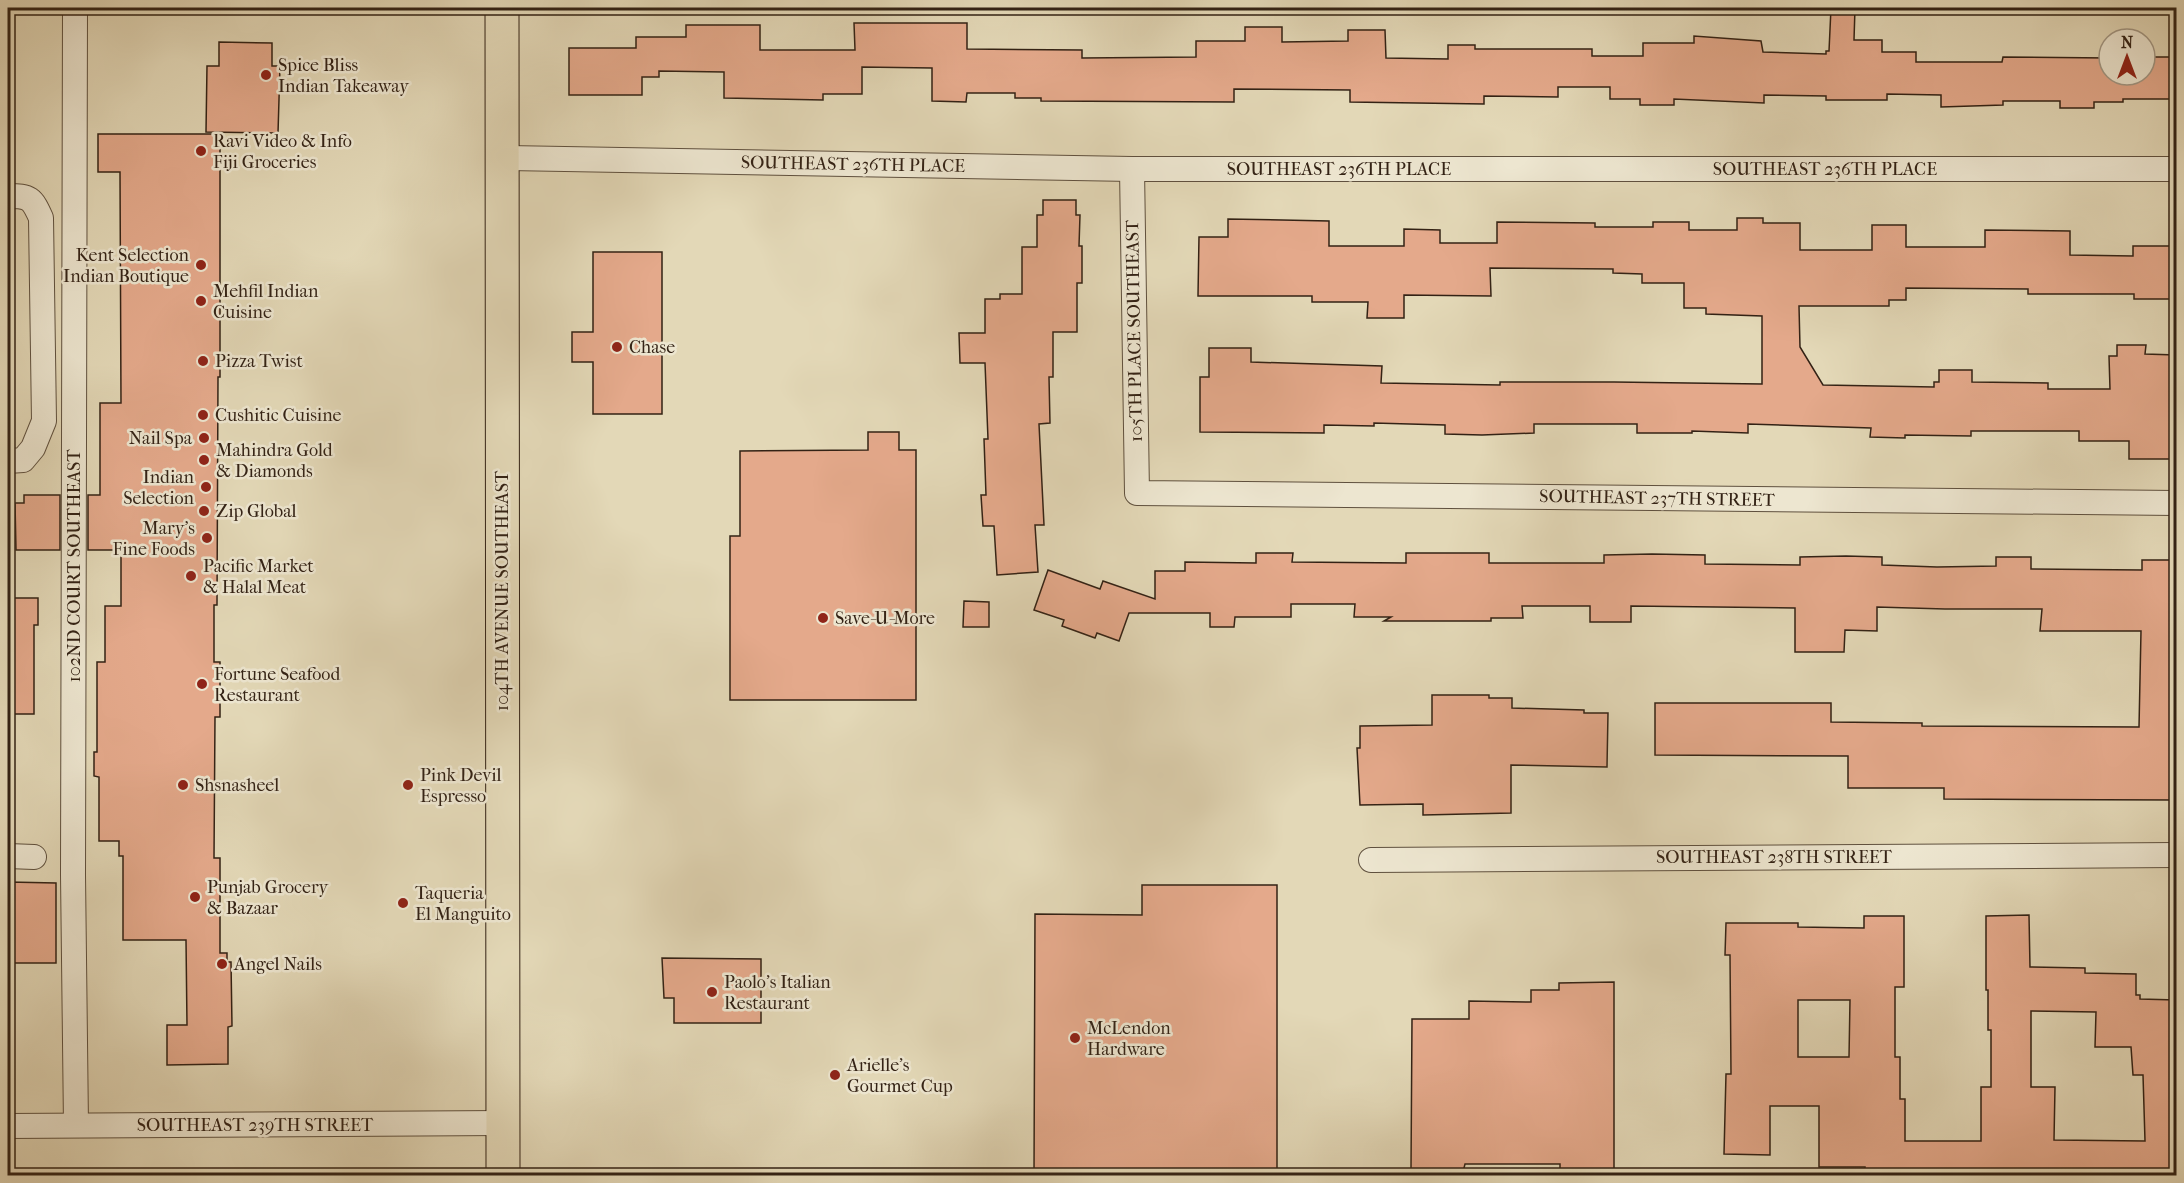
<svg xmlns="http://www.w3.org/2000/svg" width="2184" height="1183" font-family="'IM FELL French Canon',serif">
<style>
.building{fill:#e4a98b;stroke:#332215;stroke-width:1.5;fill-rule:evenodd}
.lines{fill:none;stroke-linecap:round;stroke-linejoin:round}
.street-casing{stroke:#5f503e;stroke-width:26}
.primary-casing{stroke:#332215;stroke-width:35}
.street{stroke:#ede6d0;stroke-width:24}
.primary{stroke:#e3d8b7;stroke-width:33}
.poi-dot{fill:#8f2418;stroke:#ede6d0;stroke-width:2}
.labels{text-anchor:middle;stroke-width:5;stroke-linejoin:round;paint-order:stroke}
.poi-label{font-size:18px;fill:#332215;stroke:#ede6d0;text-anchor:start}
.street-label{font-size:18px;fill:#332215;stroke:#ede6d0}
</style>
<rect width="100%" height="100%" fill="#e3d8b7"/>
<filter id="stains"><feTurbulence type="fractalNoise" baseFrequency=".00333" numOctaves="4"/><feColorMatrix values="0 0 0 0 .2 0 0 0 0 .09 0 0 0 0 .02 0 0 0 .5 -.17"/></filter>
<radialGradient id="worn" r=".72"><stop offset=".6" stop-color="#630" stop-opacity="0"/><stop offset="1" stop-color="#630" stop-opacity=".3"/></radialGradient>
<g class="building">
<path d="M1831,8H1855L1854,40H1882V52H1916V62H2002L2003,57L2109,58V75H2145V57H2176V99H2123V102H2094V108H2060V101H2003V105L1941,107V95L1887,94V100H1826V96L1764,95V103L1674,99V105H1640V99H1610V87H1558V97L1484,96V104L1350,102V90L1234,89V102L1041,101V98H1015V93H967L966,102L932,101V68L862,67V94H823V100L724,98V72L659,71V77H642V95H569V48H636V37H686V25H760V50H855L854,23H967V49L1082,50V58L1196,57V41H1245V27H1282V42L1348,41V30H1385L1386,58L1448,59V45H1475V49H1592V56H1643V43H1694V36L1761,41L1763,52L1826,54V51H1829Z"/>
<path d="M219,42L272,43V66H280L278,133L206,132L207,66H219Z"/>
<path d="M98,134H220V377H218L217,605H214V662H220V717H215L214,858H220V953H227V962H231L232,1026L228,1027V1064L167,1065V1025H187L186,940H123V856H119V841H99V777L94,776V752H97V662H105V606H121V550H88V495H100V403H121L120,172H98Z"/>
<path d="M1043,200H1076V215H1080L1079,246H1082V283H1077V332H1053V377H1049L1050,423L1039,424L1044,525H1035L1038,572L997,575L994,526H983L981,495H986L984,439H988L985,363H960L959,333H985V299H1000V294H1022V247H1037V215H1043Z"/>
<path d="M1737,218H1763V223H1800V250H1872V225H1906V247H1985V230L2070,231V255L2133,256V246H2176V299H2134V294H2028V289L1906,288V300H1889V306H1799L1800,347L1823,385L1934,387V382H1939V370H1972V382L2048,383V389H2110L2109,356H2117V345H2146L2145,354L2176,355V459H2129V441H2079V431H1971V436L1905,435V438L1870,437L1871,428L1748,424V433L1692,431V433H1637V424H1534V433L1482,435L1445,434V425L1374,423V426L1324,425V433L1200,432V377H1209V348H1251V362L1382,366L1381,383L1500,385V382H1614L1762,384V316L1706,314V308H1684V283H1642V274L1613,273V269L1490,268L1491,296L1404,295V318H1367L1368,302H1312V296H1198L1199,237H1228V219L1329,221V246H1404V229L1440,230V243H1497V222L1595,223V227H1653V222H1689V230H1737Z"/>
<path d="M593,252H662V414H593V362H572V332H593Z"/>
<path d="M868,432H899V450H916V700H730V536H740V451L868,450Z"/>
<path d="M24,495H60V550H16L15,503H24Z"/>
<path d="M1256,553H1293L1292,562L1406,563V553H1489V563H1604V555L1652,554L1705,555V564L1800,565V557L1846,556L1882,557V565L1937,567L1996,566V557H2031V569L2142,570V560H2176V800L1944,799V788H1848V756L1655,755V703H1831V722L1922,723V726L2139,727L2141,631H2040L2042,609H1945L1877,607V631L1845,630L1844,652H1795V608L1631,606V622H1590V606H1522L1523,618H1491V621H1384L1391,617H1354L1355,604H1291V617H1235L1234,627H1210V613H1129L1119,641L1097,633L1095,638L1062,626L1064,620L1034,610L1048,570L1100,589L1103,581L1155,599V571H1185V562L1256,563Z"/>
<path d="M8,598H38V625H34V714H8Z"/>
<path d="M964,601L989,602V627H963Z"/>
<path d="M1432,695H1489V698H1512V708L1584,710V713H1608L1607,767L1511,765V813L1423,815V804L1360,805L1357,748H1360V726L1432,725Z"/>
<path d="M8,882L56,883V963H8Z"/>
<path d="M1142,885H1277V1176H1034L1035,914L1142,915Z"/>
<path d="M2029,915L2030,967L2085,968V973L2136,974V995H2140V999L2176,1000V1094H2175L2176,1176H1904V1172H1865V1167H1819V1106H1770V1155L1724,1154L1726,1074H1731L1730,955H1725L1726,923H1798V927L1864,928V916H1904V987H1895V1057H1900V1099H1905V1141H1981V1087H1991V1030H1988V990H1986V916ZM1798,1000H1850L1849,1057H1798ZM2031,1011L2096,1012L2095,1047H2131L2133,1075H2143L2145,1141L2054,1140L2055,1087H2031Z"/>
<path d="M662,958L761,959V1023H674V998H664Z"/>
<path d="M1614,982V1171H1560V1164H1465L1462,1176H1414V1169H1411L1412,1019H1469V1001L1531,1002V990H1559V983Z"/>
</g>
<g class="lines">
<defs>
<g id="street">
<path d="M75,8L73,875L76,1125"/>
<path d="M501,158L1132,169H2176"/>
<path d="M1132,169L1137,493L2176,503"/>
<path d="M8,196C30,196 32,198 41,218L44,421L33,448L23,460L8,461"/>
<path d="M8,856L34,857"/>
<path d="M1371,860L2176,855"/>
<path d="M8,1126L503,1123"/>
</g>
<path id="primary" d="M502,8L503,1176"/>
</defs>
<use href="#street" class="street-casing"/>
<use href="#primary" class="primary-casing"/>
<use href="#street" class="street"/>
<use href="#primary" class="primary"/>
</g>
<g class="poi-dot">
<circle cx="266" cy="75" r="6"/>
<circle cx="201" cy="151" r="6"/>
<circle cx="201" cy="265" r="6"/>
<circle cx="201" cy="301" r="6"/>
<circle cx="617" cy="347" r="6"/>
<circle cx="203" cy="361" r="6"/>
<circle cx="203" cy="415" r="6"/>
<circle cx="204" cy="438" r="6"/>
<circle cx="204" cy="460" r="6"/>
<circle cx="206" cy="487" r="6"/>
<circle cx="204" cy="511" r="6"/>
<circle cx="207" cy="538" r="6"/>
<circle cx="191" cy="576" r="6"/>
<circle cx="823" cy="618" r="6"/>
<circle cx="202" cy="684" r="6"/>
<circle cx="183" cy="785" r="6"/>
<circle cx="408" cy="785" r="6"/>
<circle cx="195" cy="897" r="6"/>
<circle cx="403" cy="903" r="6"/>
<circle cx="222" cy="964" r="6"/>
<circle cx="712" cy="992" r="6"/>
<circle cx="1075" cy="1038" r="6"/>
<circle cx="835" cy="1075" r="6"/>
</g>
<g class="labels">
<g class="poi-label">
<text x="278" y="71">Spice Bliss<tspan x="278" dy="21">Indian Takeaway</tspan></text>
<text x="213" y="147">Ravi Video &amp; Info<tspan x="213" dy="21">Fiji Groceries</tspan></text>
<text x="189" y="261" text-anchor="end">Kent Selection<tspan x="189" dy="21">Indian Boutique</tspan></text>
<text x="213" y="297">Mehfil Indian<tspan x="213" dy="21">Cuisine</tspan></text>
<text x="629" y="353">Chase</text>
<text x="215" y="367">Pizza Twist</text>
<text x="215" y="421">Cushitic Cuisine</text>
<text x="192" y="444" text-anchor="end">Nail Spa</text>
<text x="216" y="456">Mahindra Gold<tspan x="216" dy="21">&amp; Diamonds</tspan></text>
<text x="194" y="483" text-anchor="end">Indian<tspan x="194" dy="21">Selection</tspan></text>
<text x="216" y="517">Zip Global</text>
<text x="195" y="534" text-anchor="end">Mary's<tspan x="195" dy="21">Fine Foods</tspan></text>
<text x="203" y="572">Pacific Market<tspan x="203" dy="21">&amp; Halal Meat</tspan></text>
<text x="835" y="624">Save-U-More</text>
<text x="214" y="680">Fortune Seafood<tspan x="214" dy="21">Restaurant</tspan></text>
<text x="420" y="781">Pink Devil<tspan x="420" dy="21">Espresso</tspan></text>
<text x="195" y="791">Shsnasheel</text>
<text x="207" y="893">Punjab Grocery<tspan x="207" dy="21">&amp; Bazaar</tspan></text>
<text x="415" y="899">Taqueria<tspan x="415" dy="21">El Manguito</tspan></text>
<text x="234" y="970">Angel Nails</text>
<text x="724" y="988">Paolo's Italian<tspan x="724" dy="21">Restaurant</tspan></text>
<text x="1087" y="1034">McLendon<tspan x="1087" dy="21">Hardware</tspan></text>
<text x="847" y="1071">Arielle's<tspan x="847" dy="21">Gourmet Cup</tspan></text>
</g>
<g class="street-label">
<text transform="translate(853 164) rotate(1)" y="6">SOUTHEAST 236TH PLACE</text>
<text x="1339" y="175">SOUTHEAST 236TH PLACE</text>
<text x="1825" y="175">SOUTHEAST 236TH PLACE</text>
<text transform="translate(1134 331) rotate(-91)" y="6">105TH PLACE SOUTHEAST</text>
<text transform="translate(1657 498) rotate(1)" y="6">SOUTHEAST 237TH STREET</text>
<text transform="translate(74 566) rotate(-90)" y="6">102ND COURT SOUTHEAST</text>
<text transform="translate(502 591) rotate(-90)" y="6">104TH AVENUE SOUTHEAST</text>
<text x="1774" y="863">SOUTHEAST 238TH STREET</text>
<text x="255" y="1131">SOUTHEAST 239TH STREET</text>
</g>
</g>
<rect width="2184" height="1183" fill="none" stroke="#e3d8b7" stroke-width="30"/>
<rect x="9" y="9" width="2166" height="1165" fill="none" stroke="#332215" stroke-width="3"/>
<rect x="15" y="15" width="2154" height="1153" fill="none" stroke="#332215" stroke-width="1.5"/>
<g transform="translate(2127 57)"><circle r="28" fill="#ede6d0" stroke="#a39885" stroke-width="1.5"/>
<path d="M0-4.5L10 22L0 15L-10 22Z" fill="#8f2418"/>
<text y="-9" font-size="16" font-weight="bold" text-anchor="middle" fill="#332215">N</text>
</g>
<rect width="100%" height="100%" filter="url(#stains)"/>
<rect width="100%" height="100%" fill="url(#worn)"/>
</svg>
